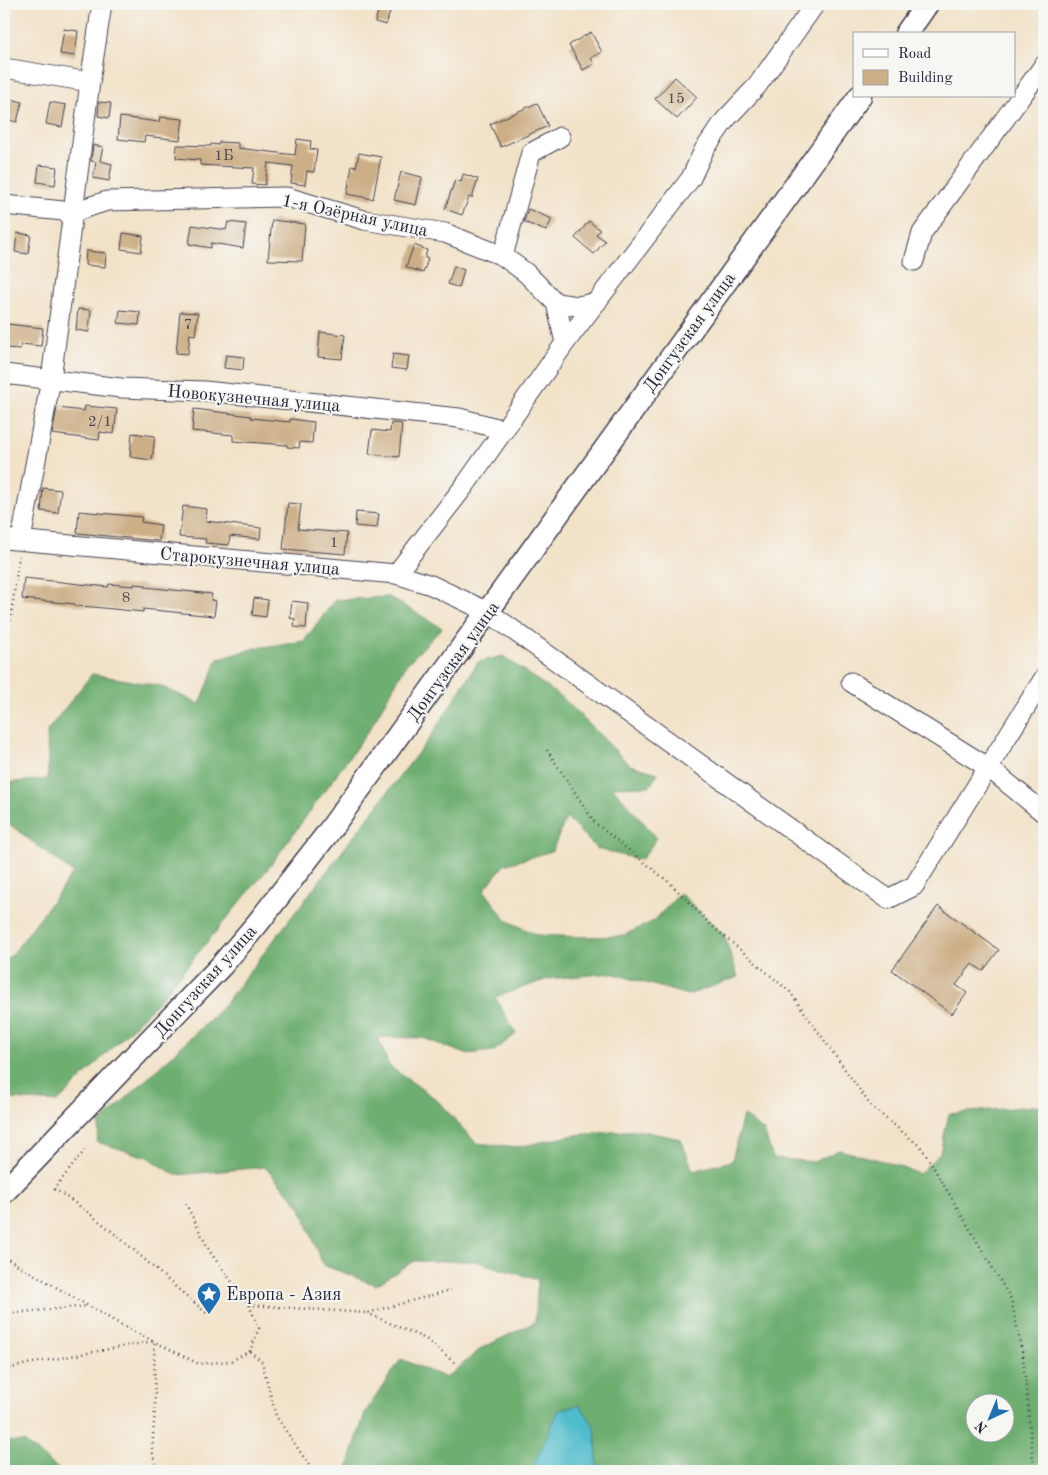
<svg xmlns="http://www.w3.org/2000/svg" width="1048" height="1475" font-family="'Old Standard TT',serif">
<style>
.forest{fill:#6eaf71;stroke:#486856;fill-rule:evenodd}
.water{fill:#50bbcc;stroke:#396e84}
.building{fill:#cdaf87}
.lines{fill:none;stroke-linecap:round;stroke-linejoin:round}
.minor-casing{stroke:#413f50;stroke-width:21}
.major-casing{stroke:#413f50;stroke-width:25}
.path{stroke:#413f50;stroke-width:2.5;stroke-dasharray:1 4;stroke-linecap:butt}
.minor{stroke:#fff;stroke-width:19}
.major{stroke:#fff;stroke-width:22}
.labels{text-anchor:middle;stroke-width:4;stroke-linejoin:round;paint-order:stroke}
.number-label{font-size:15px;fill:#4d454e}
.street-label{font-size:18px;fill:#22223b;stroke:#f6f6f2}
.poi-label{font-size:18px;fill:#22223b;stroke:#f6f6f2;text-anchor:start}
</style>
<rect width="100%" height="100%" fill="#f6f6f2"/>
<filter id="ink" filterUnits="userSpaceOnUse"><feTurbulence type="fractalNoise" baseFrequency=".02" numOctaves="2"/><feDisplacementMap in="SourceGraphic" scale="10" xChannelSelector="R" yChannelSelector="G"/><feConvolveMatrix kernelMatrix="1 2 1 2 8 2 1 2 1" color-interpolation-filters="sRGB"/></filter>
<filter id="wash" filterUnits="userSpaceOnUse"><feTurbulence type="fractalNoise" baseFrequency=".0096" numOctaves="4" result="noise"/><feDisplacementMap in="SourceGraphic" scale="20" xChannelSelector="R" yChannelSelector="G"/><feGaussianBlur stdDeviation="1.12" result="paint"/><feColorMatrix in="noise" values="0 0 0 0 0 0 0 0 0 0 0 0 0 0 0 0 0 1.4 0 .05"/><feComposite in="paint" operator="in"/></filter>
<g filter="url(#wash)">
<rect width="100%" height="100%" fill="#f2e2c8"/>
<g class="forest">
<path d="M389,597L442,628L406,665L369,730L270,866L155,1005L58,1102L10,1099L4,1101V960L12,955L73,873L4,820V783L48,779L47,731L92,674L160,686L200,704L218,659L256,648L304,641L335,600Z"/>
<path d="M503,656L564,699L630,765L658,773L650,786L612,787L657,838L641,860L597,849L566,818L552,851L504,865L484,890L506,920L537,935L582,937L622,936L654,921L680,893L724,935L738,977L688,995L611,973L548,979L495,997L516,1034L494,1051L466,1054L423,1038L378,1037L389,1066L436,1099L476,1143L518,1147L575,1135L637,1130L681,1139L693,1171L732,1161L743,1115L764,1131L773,1158L814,1162L839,1150L887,1162L919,1174L940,1153L949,1114L1044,1105V1471H352L348,1467L365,1413L401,1359L446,1378L482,1348L535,1322L538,1280L475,1261H414L376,1285L323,1265L300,1206L265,1167L176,1175L147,1157L97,1142L100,1123L220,1010L431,736L478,662ZM976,1402H1006V1432H976Z"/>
<path d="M4,1441L24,1442L61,1471H4Z"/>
</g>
<path class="water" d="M580,1405L595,1428L598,1471H531L559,1410Z"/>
<g id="blocks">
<g class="building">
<path d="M379,9L390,12L386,25L375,22Z"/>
<path d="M64,29L78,31L75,56L60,54Z"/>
<path d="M591,32L602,52L591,58L594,64L583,70L569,45Z"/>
<path d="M675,77L697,97L677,119L655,99Z"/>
<path d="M4,97L22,102L17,122L4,119Z"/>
<path d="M50,102L66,105L62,127L46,124Z"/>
<path d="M99,102L111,103L109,118L98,116Z"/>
<path d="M537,103L548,126L501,147L490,124Z"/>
<path d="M120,117L159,122L160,117L183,119L180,140L145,136L144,142L118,139Z"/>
<path d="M297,139L311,141L310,149L317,150L314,172L307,171L305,185L291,183L293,166L268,163L265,185L252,184L254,168L200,165V160L176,158L177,145L211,146V144L219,145V142L238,143V148L295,155Z"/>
<path d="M93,145L103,147L100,161L112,164L109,181L93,178L96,162L91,161Z"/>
<path d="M359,153L381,157L373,199L347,194L352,166L356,167Z"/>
<path d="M39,165L57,167L55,185L37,182Z"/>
<path d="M401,172L422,177L416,205L394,200Z"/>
<path d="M463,174L478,179L472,198L469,197L462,215L445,209L455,180L461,182Z"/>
<path d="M528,209L552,219L546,231L524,222Z"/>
<path d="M272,220L305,224L302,261L268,260Z"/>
<path d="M589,221L600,230L596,234L605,241L594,254L575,238Z"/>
<path d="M228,222L246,224L243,248L211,243V248L189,244L192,225L226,230Z"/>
<path d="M17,233L31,235L28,254L15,252Z"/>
<path d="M123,233L143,236L141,252L121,249Z"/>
<path d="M414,245L427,250L425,258L428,259L423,273L406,267Z"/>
<path d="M86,251L106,253L105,267L85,265Z"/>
<path d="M454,266L464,270L459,288L448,284Z"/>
<path d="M78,309L91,310L89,332L76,330Z"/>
<path d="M120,310L140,312L139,325L118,323Z"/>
<path d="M180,312L198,313L195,335L190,334L188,354L176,353Z"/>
<path d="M7,324L43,328L41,346L21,344L20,349L5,348Z"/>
<path d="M320,332L345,335L342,359L318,357Z"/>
<path d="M393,354L409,356L407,370L391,368Z"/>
<path d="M226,355L244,357L243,370L224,368Z"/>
<path d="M85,406L117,409L114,434L100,432L99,440L52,434L57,408L84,411Z"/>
<path d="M194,409L251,416V418L290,422V419L314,422L312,443L300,442L299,448L287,447V445L233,441V435L192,431Z"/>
<path d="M391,423L402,424L399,457L369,454L372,430L390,432Z"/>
<path d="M132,433L155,436L152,460L130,457Z"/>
<path d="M43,488L61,490L58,513L41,511Z"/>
<path d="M288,503L301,504L298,529L347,533L345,554L283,549Z"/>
<path d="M183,506L207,509L206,521L261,528L260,539L230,536L229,545L205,543L206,539L179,537Z"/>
<path d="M79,511L142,517L141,522L161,525L159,541L77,533Z"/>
<path d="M356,512L379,514L377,528L355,526Z"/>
<path d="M24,578L108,587L109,584L134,586V584L146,585L145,587L212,594L211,600L216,601L214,616L143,609V612L93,607L75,606V604L22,599Z"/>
<path d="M254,598L268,600L266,617L252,615Z"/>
<path d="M292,601L308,603L306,628L294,627L295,619L290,618Z"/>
<path d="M938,906L999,950L983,971L972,964L956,985L967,993L952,1014L892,970Z"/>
</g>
</g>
</g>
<g filter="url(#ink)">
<use href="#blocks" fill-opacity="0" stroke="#413f50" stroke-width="1"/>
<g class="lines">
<defs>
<g id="minor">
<path d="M4,68L90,82"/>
<path d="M4,205L73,212L107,201L287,197L364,220L445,233L503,256L526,273L556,303L565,343"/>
<path d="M503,256L531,153L560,137"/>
<path d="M914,261L922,233L1044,65"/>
<path d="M556,303L578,306L597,302"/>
<path d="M4,374L121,388L205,391L459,418L504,430"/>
<path d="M4,539L396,574L431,585L488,612L888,899L914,886L1044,678"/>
<path d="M21,540L51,379L90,82L102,4"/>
<path d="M396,574L466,484L565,343L691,178L704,150L725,120L757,86L815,4"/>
<path d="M851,682L989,768L1044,813"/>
</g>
<g id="major">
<path d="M906,34L927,4"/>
<path d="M4,1192L221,966L257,924L327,834L860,96"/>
</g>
</defs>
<use href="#minor" class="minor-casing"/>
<use href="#major" class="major-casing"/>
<g class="path">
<path d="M4,650L8,639L19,556"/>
<path d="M547,750L595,823L670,883L710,924L790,992L871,1106L922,1148L1011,1299L1023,1356L1034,1471"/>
<path d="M85,1150L54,1189C109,1223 158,1274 209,1315"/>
<path d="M4,1257L125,1327L199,1364L231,1361L250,1351L259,1328L249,1305L210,1252L184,1200"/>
<path d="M249,1305L367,1313L451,1290"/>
<path d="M367,1313L426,1339L456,1364"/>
<path d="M4,1314L87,1306"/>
<path d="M250,1351L262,1362L276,1416L313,1471"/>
<path d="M4,1370L27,1364L154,1341L155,1409L152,1451L158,1471"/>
</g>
<use href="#minor" class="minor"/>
<use href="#major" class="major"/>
</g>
</g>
<defs>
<symbol id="sight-pin" viewBox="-11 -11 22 30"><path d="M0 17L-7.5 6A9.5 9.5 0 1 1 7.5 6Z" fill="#1f6fb2" stroke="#f6f6f2"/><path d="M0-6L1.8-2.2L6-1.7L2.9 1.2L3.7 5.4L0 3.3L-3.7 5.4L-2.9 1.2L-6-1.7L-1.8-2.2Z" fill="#fff"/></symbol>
</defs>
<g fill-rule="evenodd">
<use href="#sight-pin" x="195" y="1280" width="28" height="38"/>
</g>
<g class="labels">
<g class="number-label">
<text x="676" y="103">15</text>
<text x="224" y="160">1Б</text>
<text x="188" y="329">7</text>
<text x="100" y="426">2/1</text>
<text x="334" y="547">1</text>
<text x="126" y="602">8</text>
</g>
<g class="street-label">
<text transform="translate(355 215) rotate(12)" y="6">1-я Озёрная улица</text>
<text transform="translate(689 332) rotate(-54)" y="6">Донгузская улица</text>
<text transform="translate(254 398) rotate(5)" y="6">Новокузнечная улица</text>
<text transform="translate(250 561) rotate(5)" y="6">Старокузнечная улица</text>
<text transform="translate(453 661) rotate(-54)" y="6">Донгузская улица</text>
<text transform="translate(205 981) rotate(-48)" y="6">Донгузская улица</text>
</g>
<g class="poi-label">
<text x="226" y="1300">Европа - Азия</text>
</g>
</g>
<rect width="1048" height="1475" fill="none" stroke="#f6f6f2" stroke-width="20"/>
<rect x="853" y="32" width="162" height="65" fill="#f6f6f2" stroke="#a1a1a9"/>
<rect x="863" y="49" width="25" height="8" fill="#ffffff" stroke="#a1a1a9"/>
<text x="898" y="58" font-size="15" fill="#22223b">Road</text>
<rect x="863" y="70" width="25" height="15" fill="#cdaf87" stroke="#a1a1a9"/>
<text x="898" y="82" font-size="15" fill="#22223b">Building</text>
<g transform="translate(990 1418) rotate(224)"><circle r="24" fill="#f6f6f2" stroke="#a1a1a9"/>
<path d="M0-4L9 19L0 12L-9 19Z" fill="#1f6fb2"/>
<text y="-8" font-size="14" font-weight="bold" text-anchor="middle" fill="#22223b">N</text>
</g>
</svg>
